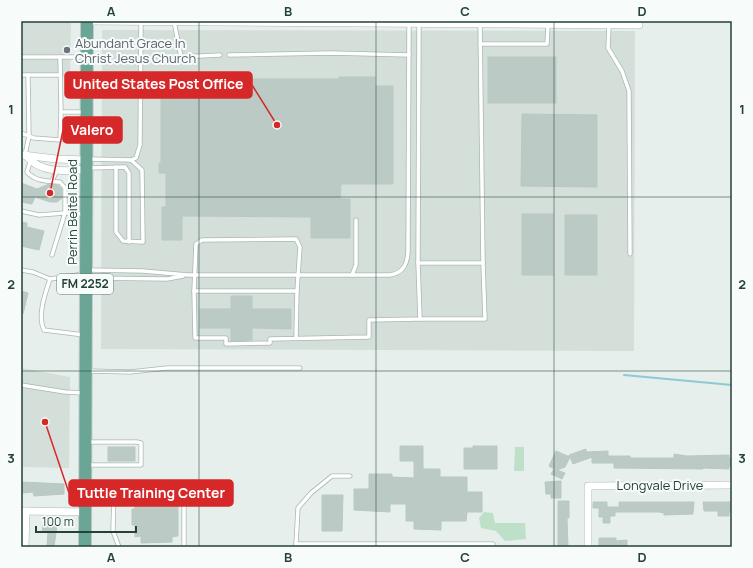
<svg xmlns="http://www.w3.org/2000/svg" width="753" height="568" font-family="Manrope,sans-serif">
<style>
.built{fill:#d4dfda}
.green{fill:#bfe0c8}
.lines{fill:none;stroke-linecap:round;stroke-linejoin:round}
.stream{stroke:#8ec9d4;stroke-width:2}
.building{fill:#bbcac4;stroke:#b8c9c2}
.lane-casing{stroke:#a8b8b2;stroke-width:5}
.street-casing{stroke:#a8b8b2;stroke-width:8}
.primary-casing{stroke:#c2cac8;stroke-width:14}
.lane{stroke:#fff;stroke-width:3.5}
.street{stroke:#fff;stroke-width:7}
.primary{stroke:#6aa596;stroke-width:12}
.grid{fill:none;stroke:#24423a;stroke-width:1;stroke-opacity:0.55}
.worship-dot{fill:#6b7280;stroke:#f7fbf9;stroke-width:1.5}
.labels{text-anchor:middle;stroke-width:4;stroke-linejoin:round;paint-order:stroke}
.shield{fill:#f7fbf9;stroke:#637a73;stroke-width:1}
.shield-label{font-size:12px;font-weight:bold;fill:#24423a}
.worship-label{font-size:13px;fill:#5b616d;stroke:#f7fbf9;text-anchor:start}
.street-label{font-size:13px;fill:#24423a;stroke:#f7fbf9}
.leader{fill:none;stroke:#d62828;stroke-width:1.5}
.callout-dot{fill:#d62828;stroke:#f7fbf9;stroke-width:1.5}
.callout{fill:#d62828;stroke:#d62828;stroke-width:1.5}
.callout-label{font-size:14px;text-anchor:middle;font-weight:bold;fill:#fff}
.neatline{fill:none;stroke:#24423a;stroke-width:1.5}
.grid-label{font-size:13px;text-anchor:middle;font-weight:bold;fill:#24423a}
</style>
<rect width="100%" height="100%" fill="#e6efeb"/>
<g class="built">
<path d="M21,21H71L70,77H23L22,143Z"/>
<path d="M102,30L635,31L634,351L101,349Z"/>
<path d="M21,368L70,377L69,468L21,467Z"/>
</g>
<g class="green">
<path d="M515,447H524V471H514Z"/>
<path d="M484,512L493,513L495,523H525L526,539L505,541L496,531L481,528L479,518Z"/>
</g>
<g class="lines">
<path class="stream" d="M624,375L732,385"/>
</g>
<g class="building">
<rect x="488" y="57" width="68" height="46"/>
<path d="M222,74H235V79H339V77H375V86H393V184H341L340,199H350V238H311V217L182,216V240H162V207H166V173H159V163H161V76H222Z"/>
<path d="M522,114L597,115V187L521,186Z"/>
<path d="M21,183L37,189L49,184L58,185L62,189V198L57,202H50L35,197L32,204L21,202Z"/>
<rect x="522" y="214" width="31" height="61"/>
<rect x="565" y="215" width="32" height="60"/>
<path d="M21,222L27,223V227L44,231L39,250L21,246Z"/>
<path d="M21,291L28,293L23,314L21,313Z"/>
<path d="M231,296H252V309H291V329L252,328V340L231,341V328H200V309H231Z"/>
<path d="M400,446H423V469H440V477H467V492H482V512H467L466,521H441V530L414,529V521H406V504H390V512L354,510V489H369V474H392V477L414,478V461H400Z"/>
<path d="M473,446H497V469H464V448H473Z"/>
<rect x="108" y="447" width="27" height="14"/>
<path d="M586,449V452L608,451V456H630V458H674V454L687,456L729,455V458H732V466H729V469L703,468V469L614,468V463H592V457L573,464L569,455Z"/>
<path d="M556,451L570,457L565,467L557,470L565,473L562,479L551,474L554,469L549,466Z"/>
<path d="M561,481V498H551V494H546L545,482Z"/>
<path d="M22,482L64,484V494L34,496L33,492L22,493Z"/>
<path d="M322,495H343L342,531H322Z"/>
<path d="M141,500H172V506H178V536L172,537V542L141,543V536L135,537V525H132V509H135V506H141Z"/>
<path d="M558,501H569V518H567L568,547H558Z"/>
<path d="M593,502H607V507H619V502H694L693,514L664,515V513L659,512H615V516H610V523H603V517H599V508H593Z"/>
<path d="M703,502H732V512H729V516H718V511H704Z"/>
<path d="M43,525H57L54,547H47L48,532H42Z"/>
<path d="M599,538H616V541L627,540V547H599Z"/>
</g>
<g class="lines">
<defs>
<g id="lane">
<path d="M174,21L181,57L220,55"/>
<path d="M419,24L418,263H483L480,23"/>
<path d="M609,25L608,48L622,71L629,91L630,254"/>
<path d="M480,44H547L548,25"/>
<path d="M229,55L331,53L409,55"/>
<path d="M21,57H86"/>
<path d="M60,57L61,112"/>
<path d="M21,75H60"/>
<path d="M21,133L34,138L60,140L61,112H85"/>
<path d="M25,155L29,136L28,75"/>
<path d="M88,159L131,160L142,170L143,242L123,241L116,232V167"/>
<path d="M131,160L136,158L140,145L141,21"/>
<path d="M30,162L27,172C36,182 48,181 60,182L65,188V213L84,214"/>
<path d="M89,168L125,167L129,173V242"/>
<path d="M52,181L57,170"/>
<path d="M21,211L39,215L65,213L52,255"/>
<path d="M21,270L33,272L50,279C45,294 37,316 44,330L84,335"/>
<path d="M88,270L143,271L188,275H390C403,273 407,265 408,252L409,24"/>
<path d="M352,275L356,265V220"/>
<path d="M87,278L167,279L183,276"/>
<path d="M50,279L84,274"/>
<path d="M194,291L196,244L202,240L296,239L300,247L297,291"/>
<path d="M420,319H485L483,263"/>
<path d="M296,337L297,291H194L195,338H226V344L270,343V339L369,337V320L420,319L418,263"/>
<path d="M89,371L130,372L167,368H300"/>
<path d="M21,385L65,392L83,393"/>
<path d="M88,442H137L141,443V465H88"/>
<path d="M88,488L180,490L184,495V547"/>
<path d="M114,489L113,531L119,547"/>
<path d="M296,544L298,508L311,493L332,476H350"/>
<path d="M296,547V544H355"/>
<path d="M355,547V544H493V547"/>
</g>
<g id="street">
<path d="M87,21L639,25"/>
<path d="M23,155L56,159L86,160"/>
<path d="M25,155C40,173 64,172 86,169"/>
<path d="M21,511L85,512"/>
<path d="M25,547L26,511"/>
<path d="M588,547V486L732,485"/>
</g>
<path id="primary" d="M85,547L87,21"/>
</defs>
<use href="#lane" class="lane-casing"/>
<use href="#street" class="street-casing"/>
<use href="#primary" class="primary-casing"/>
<use href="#lane" class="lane"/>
<use href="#street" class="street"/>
<use href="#primary" class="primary"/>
</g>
<path class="grid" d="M199,21V547M376,21V547M554,21V547M21,197H732M21,371H732"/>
<circle class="worship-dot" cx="67" cy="50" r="4"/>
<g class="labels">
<rect class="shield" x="57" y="274" width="56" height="20" rx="3"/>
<g class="shield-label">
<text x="85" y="288">FM 2252</text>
</g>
<g class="worship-label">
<text x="75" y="48">Abundant Grace In<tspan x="75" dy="15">Christ Jesus Church</tspan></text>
</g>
<g class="street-label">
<text transform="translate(72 212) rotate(-90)" y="5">Perrin Beitel Road</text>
<text x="660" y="490">Longvale Drive</text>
</g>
</g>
<path class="leader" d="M277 125L252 85M50 193L63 130M45 422L69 493"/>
<g class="callout-dot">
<circle cx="277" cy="125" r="4"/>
<circle cx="50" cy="193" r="4"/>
<circle cx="45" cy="422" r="4"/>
</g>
<g class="callout">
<rect x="65" y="72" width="187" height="26" rx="4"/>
<rect x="63" y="117" width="59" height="26" rx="4"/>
<rect x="69" y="480" width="164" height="26" rx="4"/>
</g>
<g class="callout-label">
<text x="158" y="89">United States Post Office</text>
<text x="92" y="135">Valero</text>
<text x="151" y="498">Tuttle Training Center</text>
</g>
<rect width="753" height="568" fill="none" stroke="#f7fbf9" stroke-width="44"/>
<path d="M36 526v6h100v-6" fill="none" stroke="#24423a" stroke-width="2"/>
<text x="42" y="526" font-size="12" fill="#24423a" stroke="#f7fbf9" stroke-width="3" paint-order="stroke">100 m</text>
<rect x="22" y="22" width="709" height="524" class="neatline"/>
<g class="grid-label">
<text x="111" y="16">A</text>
<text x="288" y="16">B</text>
<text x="465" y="16">C</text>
<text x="642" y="16">D</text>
<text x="11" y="114">1</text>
<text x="742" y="114">1</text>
<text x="11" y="289">2</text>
<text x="742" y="289">2</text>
<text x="11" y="463">3</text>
<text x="742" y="463">3</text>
<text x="111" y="562">A</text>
<text x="288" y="562">B</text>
<text x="465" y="562">C</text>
<text x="642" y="562">D</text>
</g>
</svg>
